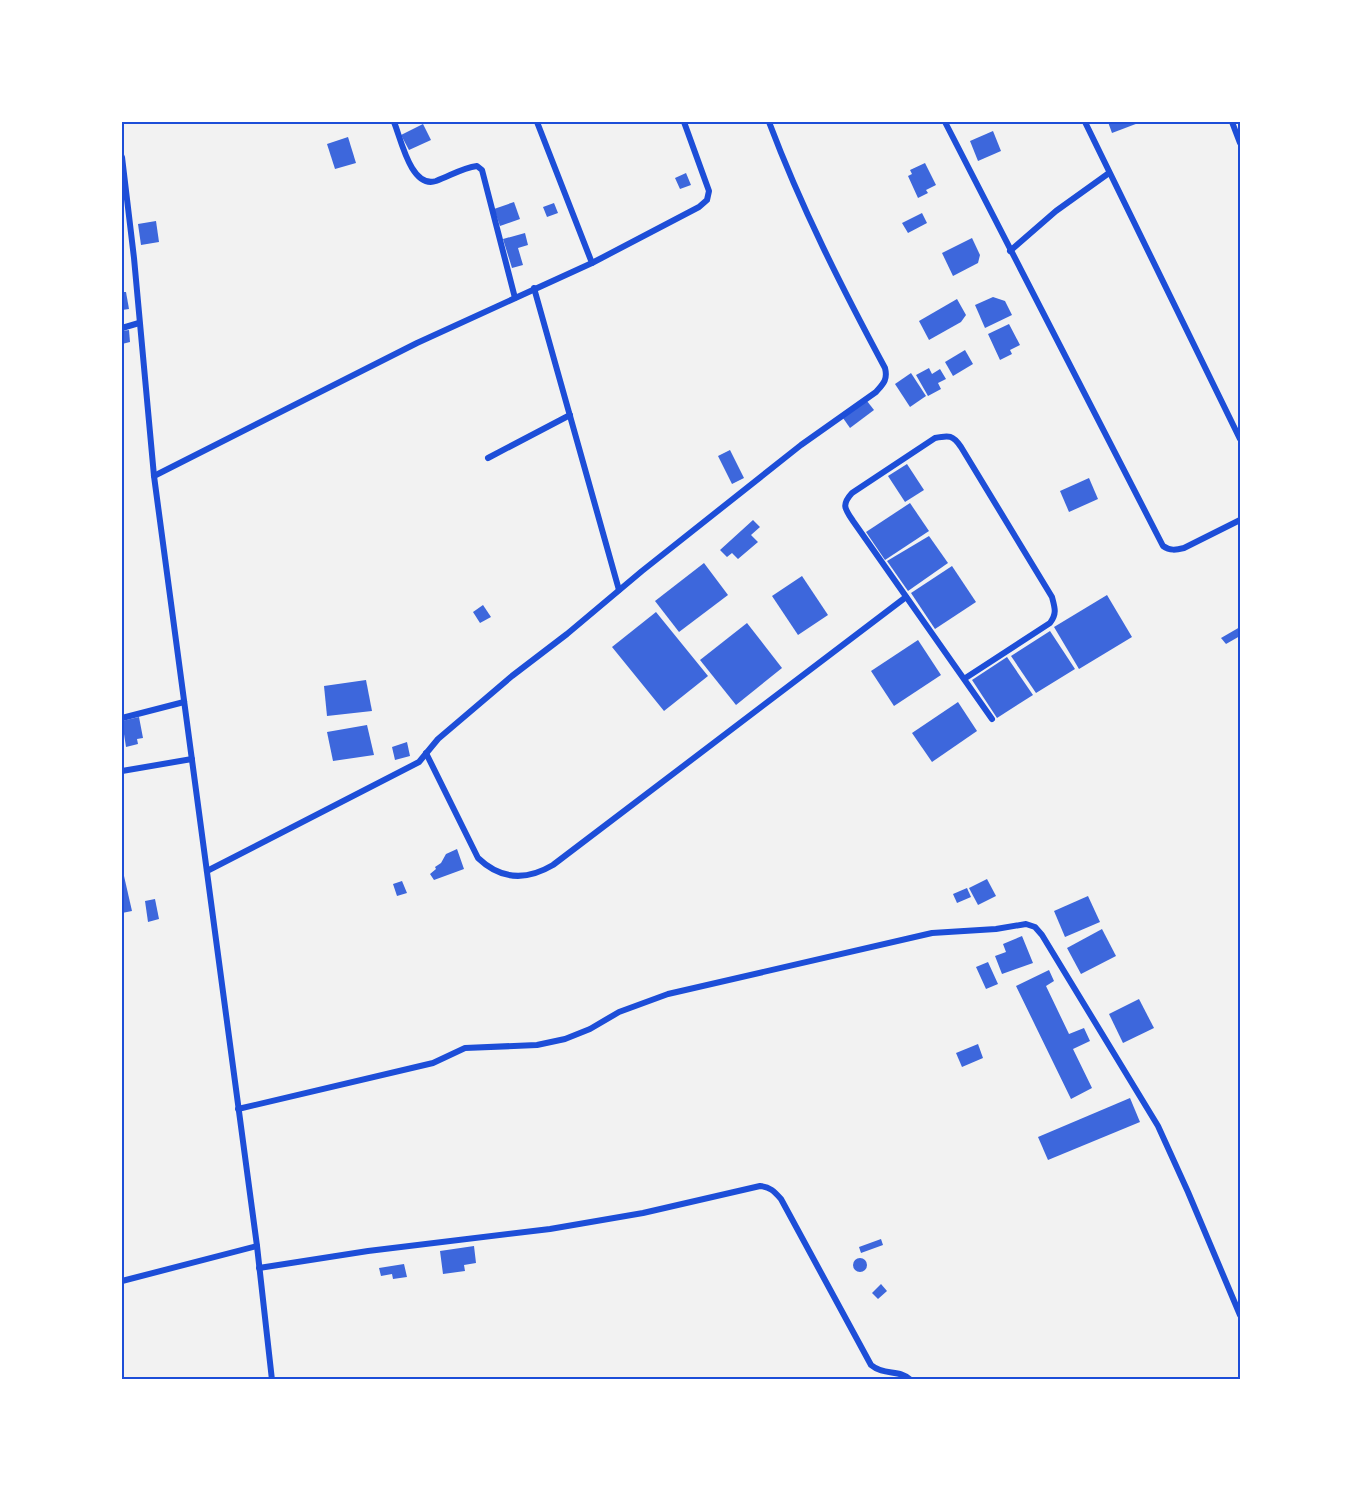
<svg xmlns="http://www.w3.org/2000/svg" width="1362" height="1501" font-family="'Noto Serif',serif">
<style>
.building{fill:#3d67dc}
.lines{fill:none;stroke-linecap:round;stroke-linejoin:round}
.minor{stroke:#1d4ed8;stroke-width:6}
.neatline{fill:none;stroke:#1d4ed8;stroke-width:2}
</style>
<rect width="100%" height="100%" fill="#f2f2f2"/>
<g class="building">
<path d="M1108,122H1141L1112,133Z"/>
<path d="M423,124L431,140L409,150L401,135Z"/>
<path d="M993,131L1001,151L978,161L970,141Z"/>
<path d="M348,137L356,163L335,169L327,144Z"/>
<path d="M925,163L936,185L926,190L928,193L918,198L908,176L912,174L910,170Z"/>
<path d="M686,173L691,185L680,189L675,178Z"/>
<path d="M514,202L520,219L500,226L494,209Z"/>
<path d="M554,203L558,213L547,217L543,207Z"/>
<path d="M922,213L927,223L908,233L902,223Z"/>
<path d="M156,221L159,242L141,245L138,224Z"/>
<path d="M525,233L528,245L518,248L523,265L512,268L503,239Z"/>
<path d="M972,238L980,255L978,263L953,276L942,253Z"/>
<path d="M122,292H126L129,309L122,310Z"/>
<path d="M993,297L1005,301L1012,315L985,328L975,305Z"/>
<path d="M957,299L966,315L961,322L929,340L919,321Z"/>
<path d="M1009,324L1020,345L1010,350L1012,354L1000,360L988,334Z"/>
<path d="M129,330L130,342L122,344V331Z"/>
<path d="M965,350L973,364L953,376L945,362Z"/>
<path d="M929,368L932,374L940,369L946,379L938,383L941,389L928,396L916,375Z"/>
<path d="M911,373L926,396L910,407L895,384Z"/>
<path d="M867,401L874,410L850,428L843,418Z"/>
<path d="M730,450L744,478L732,484L718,456Z"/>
<path d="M907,464L924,490L905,502L888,476Z"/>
<path d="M1089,478L1098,499L1069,512L1060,491Z"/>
<path d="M910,503L929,531L885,560L866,532Z"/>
<path d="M753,520L760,527L751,535L758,542L738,559L732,553L727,557L720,550Z"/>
<path d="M929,536L948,563L908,591L887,561Z"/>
<path d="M704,563L728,595L679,632L655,601Z"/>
<path d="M952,566L976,602L935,629L911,593Z"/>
<path d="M802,576L828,615L798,635L772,596Z"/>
<path d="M1107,595L1132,637L1079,669L1054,627Z"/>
<path d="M483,605L491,617L480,623L473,612Z"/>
<path d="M656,612L708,676L664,711L612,647Z"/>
<path d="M747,623L782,668L736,705L700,660Z"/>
<path d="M1240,627V636L1226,644L1221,638Z"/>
<path d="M1050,631L1075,669L1036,693L1011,656Z"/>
<path d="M918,640L941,675L894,706L871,671Z"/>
<path d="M1007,657L1033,695L997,718L972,680Z"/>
<path d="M366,680L372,711L327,716L324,686Z"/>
<path d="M958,702L977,731L932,762L912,733Z"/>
<path d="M139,717L143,738L137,739L138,744L126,747L122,721Z"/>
<path d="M367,725L374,755L333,761L327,732Z"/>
<path d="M407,742L410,756L395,760L392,747Z"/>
<path d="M457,849L464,869L434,880L430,874L436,869L435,867L441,863L446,854Z"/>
<path d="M122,876H124L132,911L122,913Z"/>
<path d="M987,879L996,896L978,905L969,888Z"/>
<path d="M402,881L407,893L397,896L393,884Z"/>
<path d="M967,888L971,897L957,903L953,894Z"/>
<path d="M1088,896L1100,922L1065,937L1054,911Z"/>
<path d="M155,899L159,919L148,922L145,901Z"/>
<path d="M1102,929L1116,956L1081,974L1067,948Z"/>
<path d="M1022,936L1033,963L1002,974L995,956L1006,952L1003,944Z"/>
<path d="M988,962L998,984L986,989L976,967Z"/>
<path d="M1049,970L1054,981L1046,986L1069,1034L1084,1028L1090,1041L1073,1049L1092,1088L1071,1099L1016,986Z"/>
<path d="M1139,999L1154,1028L1123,1043L1109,1014Z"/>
<path d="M978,1044L983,1058L962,1067L956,1053Z"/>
<path d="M1130,1098L1140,1122L1048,1160L1038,1137Z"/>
<path d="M881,1239L883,1245L861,1253L859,1247Z"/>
<path d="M474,1246L476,1263L464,1265L465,1271L443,1274L440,1251Z"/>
<circle cx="860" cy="1265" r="7"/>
<path d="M404,1264L407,1277L393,1279L392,1274L381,1276L379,1268Z"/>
<path d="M881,1284L887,1291L878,1299L872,1293Z"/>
</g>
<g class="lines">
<g class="minor">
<path d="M394,122C401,139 411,189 436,181C450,176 462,168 477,166L482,170L515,298"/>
<path d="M537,122L592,263"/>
<path d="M945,122L1163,546C1170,551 1176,550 1184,548L1240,520"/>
<path d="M1085,122L1240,439"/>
<path d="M1232,122L1240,143"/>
<path d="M122,157L134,258L154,476L257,1246L272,1380"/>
<path d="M1010,251L1056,211L1109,173"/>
<path d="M534,288L619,590"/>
<path d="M122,328L139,323"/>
<path d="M488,458L570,415"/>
<path d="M154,476L417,343L592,263L699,207L707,200L709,191L684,122"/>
<path d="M964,679L1050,623C1057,614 1055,608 1052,597L961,447C953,435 949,435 935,438L852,493C841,505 845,509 853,521C899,587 945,653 992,719"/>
<path d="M122,718L184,702"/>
<path d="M426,753L478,858C501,880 526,881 553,865L906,597"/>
<path d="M122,771L192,759"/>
<path d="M207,871L419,762L438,739L512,676L567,634L642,571L801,445L876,392C883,384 888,380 885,368C842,288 801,207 769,122"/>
<path d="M238,1109L433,1063L465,1048L537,1045L565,1039L590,1029L619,1012L668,994L932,933L996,929L1026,924L1035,927L1042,935L1158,1126L1188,1192L1240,1315"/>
<path d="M259,1268L368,1251L550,1229L643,1213L760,1186C770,1187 774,1191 781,1199L871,1365C884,1376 900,1369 911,1380"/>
<path d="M122,1281L257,1246"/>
</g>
</g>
<rect width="1362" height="1501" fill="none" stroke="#ffffff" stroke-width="246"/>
<rect x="123" y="123" width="1116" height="1255" class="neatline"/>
</svg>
